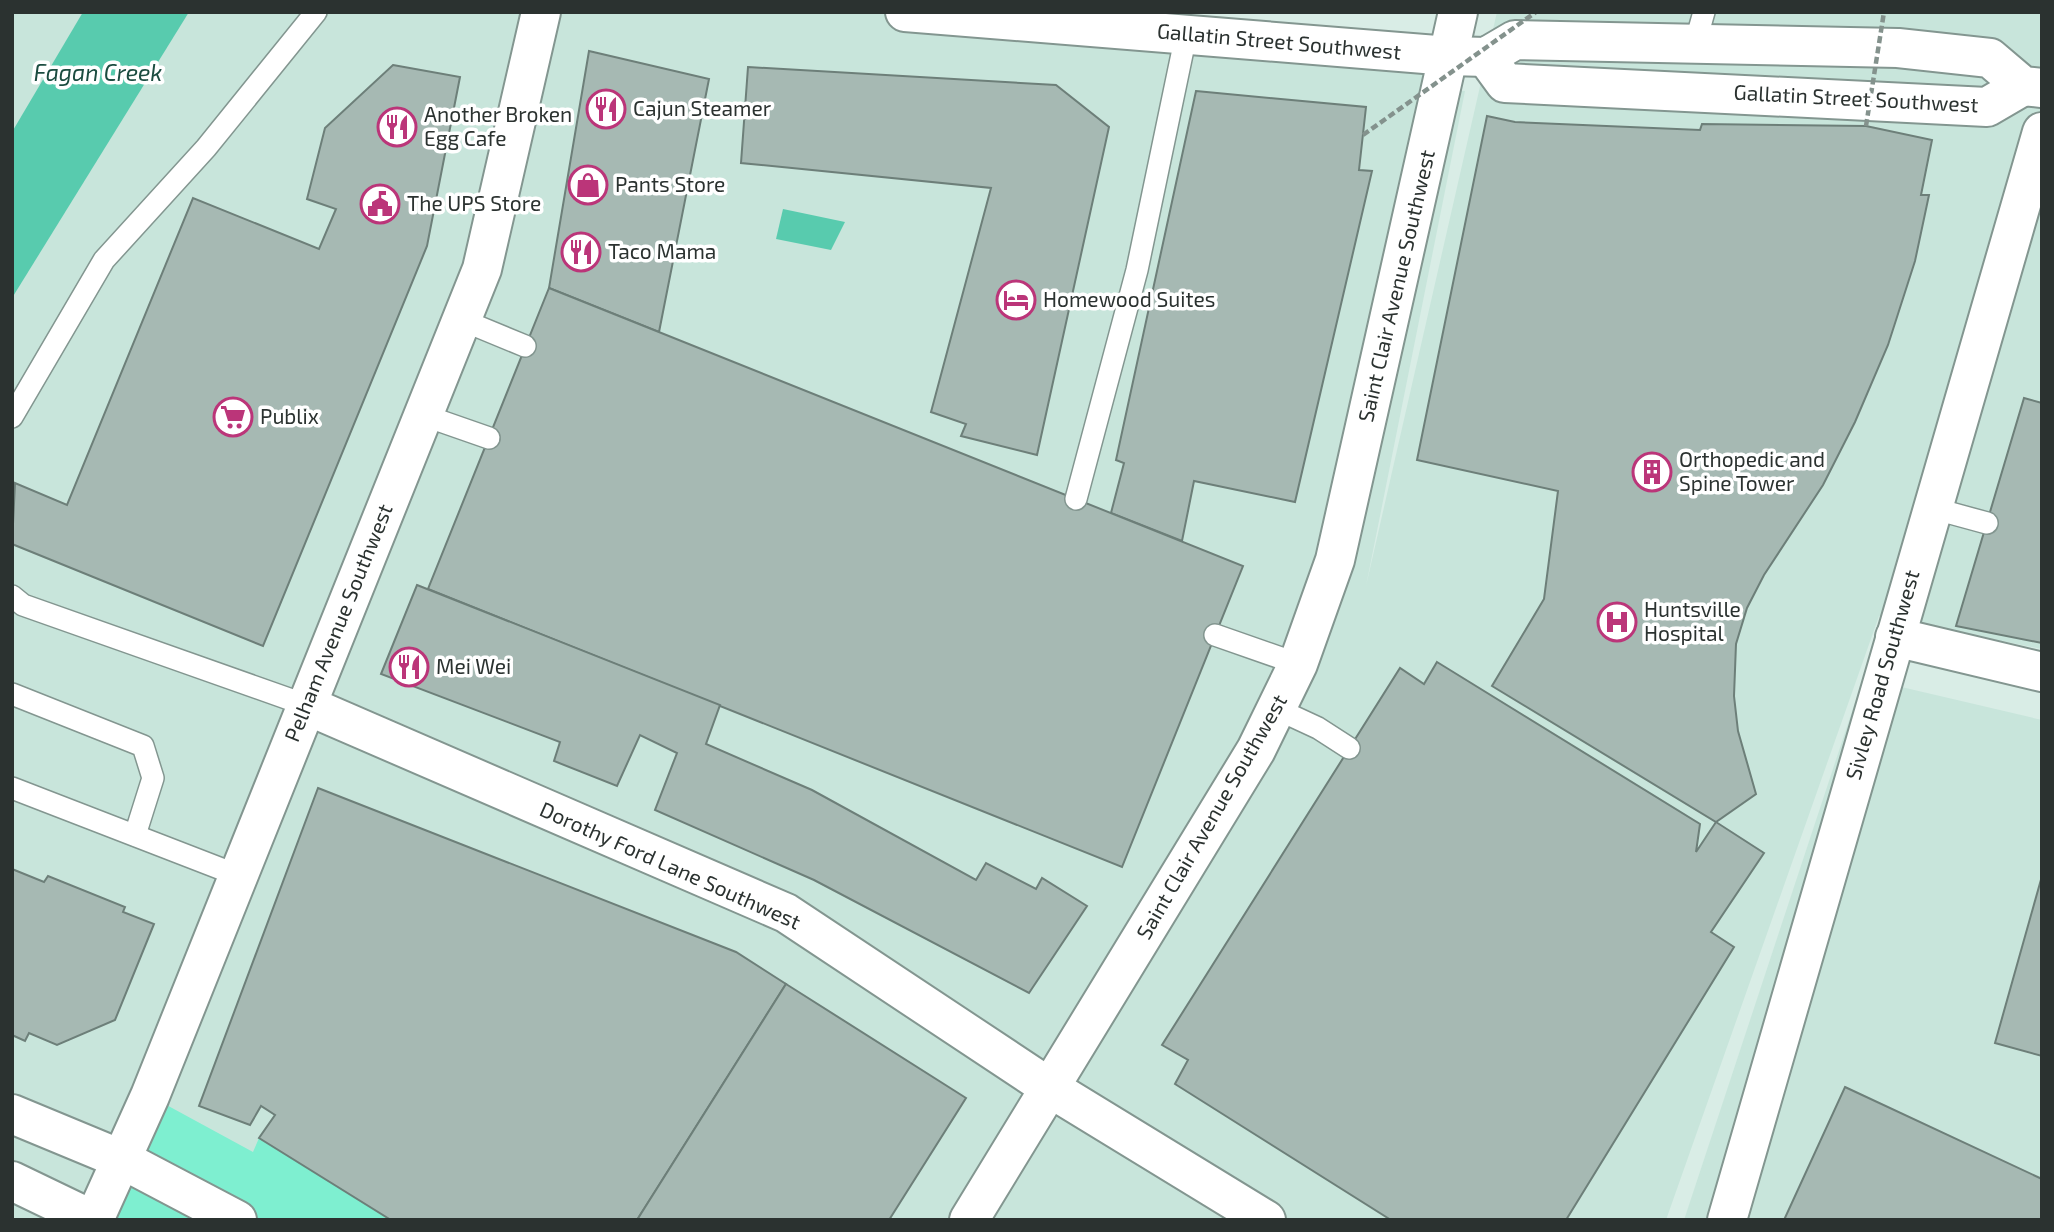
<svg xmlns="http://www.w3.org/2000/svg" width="2054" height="1232" font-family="'Exo 2',sans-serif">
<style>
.built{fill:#c8e5db}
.green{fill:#7eefd0}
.water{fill:#58cbae}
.building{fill:#a6b9b3;stroke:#6d7f79;stroke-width:2}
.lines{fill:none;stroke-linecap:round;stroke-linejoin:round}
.service-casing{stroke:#839690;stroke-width:24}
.minor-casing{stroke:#839690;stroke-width:42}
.tertiary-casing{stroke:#839690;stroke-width:42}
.service{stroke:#fff;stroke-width:21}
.minor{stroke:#fff;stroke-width:38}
.tertiary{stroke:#fff;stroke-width:38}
.path-bridge{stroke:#84928d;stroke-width:4.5;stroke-dasharray:7 3.5;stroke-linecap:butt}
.labels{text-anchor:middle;stroke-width:7;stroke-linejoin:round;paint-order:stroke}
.street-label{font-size:21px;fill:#2b3230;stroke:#fff}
.poi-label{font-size:21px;fill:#2b3230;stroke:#fff;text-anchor:start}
.water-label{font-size:23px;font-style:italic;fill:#1b4c40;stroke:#fff}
</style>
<rect width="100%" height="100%" fill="#d9ede6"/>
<g class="built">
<path d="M12,12H1005L1449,56L1441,89L1465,91L1366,586L1497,12H2042V649L1879,616L1666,1220H12Z"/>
<path d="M1863,678L2042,720V1220H1684Z"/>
</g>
<path class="green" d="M150,1096L253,1152L259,1138L391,1220H94Z"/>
<g class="water">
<path d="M83,12H189L12,298V132Z"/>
<path d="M783,209L845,222L831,250L776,239Z"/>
</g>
<g class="building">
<path d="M589,51L709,79L659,332L549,288Z"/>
<path d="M393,65L460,77L427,246L263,646L12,544L15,483L67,505L193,198L319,249L336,209L307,199L325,128Z"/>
<path d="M748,67L1056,85L1109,127L1037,455L961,436L966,424L931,412L991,188L741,163Z"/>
<path d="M1196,91L1366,107L1359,170L1372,171L1295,502L1194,481L1182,541L1111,513L1124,463L1116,460Z"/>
<path d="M1487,116L1515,122L1700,130L1702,124L1866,126L1932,140L1921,195H1929L1915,261L1888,345L1855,422L1823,485L1764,575L1747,608L1736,644L1734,696L1738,731L1756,794L1716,822L1492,686L1544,599L1558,491L1417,460Z"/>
<path d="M549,288L1243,566L1122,867L428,589Z"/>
<path d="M2024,398L2042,403V643L1956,626Z"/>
<path d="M417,585L720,705L706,744L812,790L976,880L986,863L1036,889L1042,878L1087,906L1029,993L814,880L655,810L677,753L640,735L617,786L554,761L560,742L381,674Z"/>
<path d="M1437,662L1700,824L1696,852L1716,822L1764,853L1711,932L1734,947L1566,1220H1391L1175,1084L1188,1060L1162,1045L1400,668L1424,684Z"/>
<path d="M318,788L736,952L786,984L637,1220H391L259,1138L275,1115L261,1106L250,1125L199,1106Z"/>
<path d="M12,869L44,882L48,876L125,907L123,912L154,924L115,1020L57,1045L29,1033L25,1041L12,1035Z"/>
<path d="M2042,876V1056L1995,1043Z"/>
<path d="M786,984L966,1098L889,1220H637Z"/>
<path d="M1845,1087L2042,1179V1220H1784Z"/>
</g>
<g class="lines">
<defs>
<g id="service">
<path d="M1695,44L1704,12"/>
<path d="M462,320L525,346"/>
<path d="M423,415L489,438"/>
<path d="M12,417L104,260L206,148L316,12"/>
<path d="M1076,499L1137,270L1186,35"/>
<path d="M1932,508L1987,523"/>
<path d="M12,596L23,605L306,705"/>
<path d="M1215,635L1298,664"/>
<path d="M12,694L143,746L153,778L135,835"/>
<path d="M1277,709L1318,728L1349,748"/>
<path d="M12,788L237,875"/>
</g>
<g id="minor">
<path d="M1895,637L2042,672"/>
<path d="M306,705L786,913L1050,1088L1266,1220"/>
<path d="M1727,1220L2042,132"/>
</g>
<g id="tertiary">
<path d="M905,12L1449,56L1486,57L1515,40L1898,48L1990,58L2023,86L2042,88"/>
<path d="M1486,57L1505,83L1987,107L2023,86"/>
<path d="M12,1114L123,1160L237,1220"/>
<path d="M12,1181L93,1220"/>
<path d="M94,1220L150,1096L482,269L541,12"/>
<path d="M969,1220L1256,750L1298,664L1335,560L1458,12"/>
</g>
</defs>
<use href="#service" class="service-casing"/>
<use href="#minor" class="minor-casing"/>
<use href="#tertiary" class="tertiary-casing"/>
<use href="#service" class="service"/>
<use href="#minor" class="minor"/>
<use href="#tertiary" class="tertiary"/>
<g class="path-bridge">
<path d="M1866,126L1884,12"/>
<path d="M1363,135L1536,12"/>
</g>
</g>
<defs>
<symbol id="restaurant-ring" viewBox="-11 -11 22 22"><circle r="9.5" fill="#fff" stroke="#bb3579" stroke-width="1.5"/><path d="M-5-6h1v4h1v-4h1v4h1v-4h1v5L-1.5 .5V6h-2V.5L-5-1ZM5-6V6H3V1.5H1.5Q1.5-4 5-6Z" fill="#bb3579"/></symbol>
<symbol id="shop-ring" viewBox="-11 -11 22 22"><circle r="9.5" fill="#fff" stroke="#bb3579" stroke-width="1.5"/><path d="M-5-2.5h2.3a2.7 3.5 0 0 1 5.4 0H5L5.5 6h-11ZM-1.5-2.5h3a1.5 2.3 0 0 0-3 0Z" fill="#bb3579"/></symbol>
<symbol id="civic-ring" viewBox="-11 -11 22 22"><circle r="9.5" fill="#fff" stroke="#bb3579" stroke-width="1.5"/><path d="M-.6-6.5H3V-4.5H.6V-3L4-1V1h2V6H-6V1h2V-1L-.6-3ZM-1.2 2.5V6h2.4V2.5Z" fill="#bb3579"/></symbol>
<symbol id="hotel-ring" viewBox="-11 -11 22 22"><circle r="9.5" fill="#fff" stroke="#bb3579" stroke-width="1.5"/><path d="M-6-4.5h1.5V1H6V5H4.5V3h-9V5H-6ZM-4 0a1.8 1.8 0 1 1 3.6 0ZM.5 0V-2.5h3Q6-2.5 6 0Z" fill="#bb3579"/></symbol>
<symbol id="supermarket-ring" viewBox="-11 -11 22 22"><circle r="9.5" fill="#fff" stroke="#bb3579" stroke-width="1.5"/><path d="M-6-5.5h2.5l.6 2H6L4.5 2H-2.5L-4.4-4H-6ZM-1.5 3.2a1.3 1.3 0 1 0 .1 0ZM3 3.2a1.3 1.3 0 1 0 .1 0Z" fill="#bb3579"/></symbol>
<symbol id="building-ring" viewBox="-11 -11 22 22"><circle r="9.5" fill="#fff" stroke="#bb3579" stroke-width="1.5"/><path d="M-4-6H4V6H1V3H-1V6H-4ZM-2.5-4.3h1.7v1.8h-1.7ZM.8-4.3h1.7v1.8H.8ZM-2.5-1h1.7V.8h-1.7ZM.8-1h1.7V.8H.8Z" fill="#bb3579"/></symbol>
<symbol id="hospital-ring" viewBox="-11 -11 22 22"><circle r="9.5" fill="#fff" stroke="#bb3579" stroke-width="1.5"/><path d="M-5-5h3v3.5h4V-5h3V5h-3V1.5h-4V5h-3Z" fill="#bb3579"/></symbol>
</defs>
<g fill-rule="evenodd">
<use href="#restaurant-ring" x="584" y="87" width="44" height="44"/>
<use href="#restaurant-ring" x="375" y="105" width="44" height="44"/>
<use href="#shop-ring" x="566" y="163" width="44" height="44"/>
<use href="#civic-ring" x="358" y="182" width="44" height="44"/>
<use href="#restaurant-ring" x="559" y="230" width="44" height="44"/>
<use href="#hotel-ring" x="994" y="278" width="44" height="44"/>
<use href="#supermarket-ring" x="211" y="395" width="44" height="44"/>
<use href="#building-ring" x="1630" y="450" width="44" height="44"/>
<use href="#hospital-ring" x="1595" y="600" width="44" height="44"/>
<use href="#restaurant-ring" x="387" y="645" width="44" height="44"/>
</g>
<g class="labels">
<g class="street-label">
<text transform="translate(1279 42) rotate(5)" y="7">Gallatin Street Southwest</text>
<text transform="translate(1856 99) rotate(3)" y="7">Gallatin Street Southwest</text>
<text transform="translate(1397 286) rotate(-77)" y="7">Saint Clair Avenue Southwest</text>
<text transform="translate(339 623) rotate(-68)" y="7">Pelham Avenue Southwest</text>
<text transform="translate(1883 675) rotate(-74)" y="7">Sivley Road Southwest</text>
<text transform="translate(1212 817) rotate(-60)" y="7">Saint Clair Avenue Southwest</text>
<text transform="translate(670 866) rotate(24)" y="7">Dorothy Ford Lane Southwest</text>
</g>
<g class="poi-label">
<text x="633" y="116">Cajun Steamer</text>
<text x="424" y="122">Another Broken<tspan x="424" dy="24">Egg Cafe</tspan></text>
<text x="615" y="192">Pants Store</text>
<text x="407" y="211">The UPS Store</text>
<text x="608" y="259">Taco Mama</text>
<text x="1043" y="307">Homewood Suites</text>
<text x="260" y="424">Publix</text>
<text x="1679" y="467">Orthopedic and<tspan x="1679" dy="24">Spine Tower</tspan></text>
<text x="1644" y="617">Huntsville<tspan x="1644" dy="24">Hospital</tspan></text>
<text x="436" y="674">Mei Wei</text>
</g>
<g class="water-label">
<text x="98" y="81">Fagan Creek</text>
</g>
</g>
<rect width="2054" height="1232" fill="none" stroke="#2b3230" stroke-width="28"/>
</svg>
